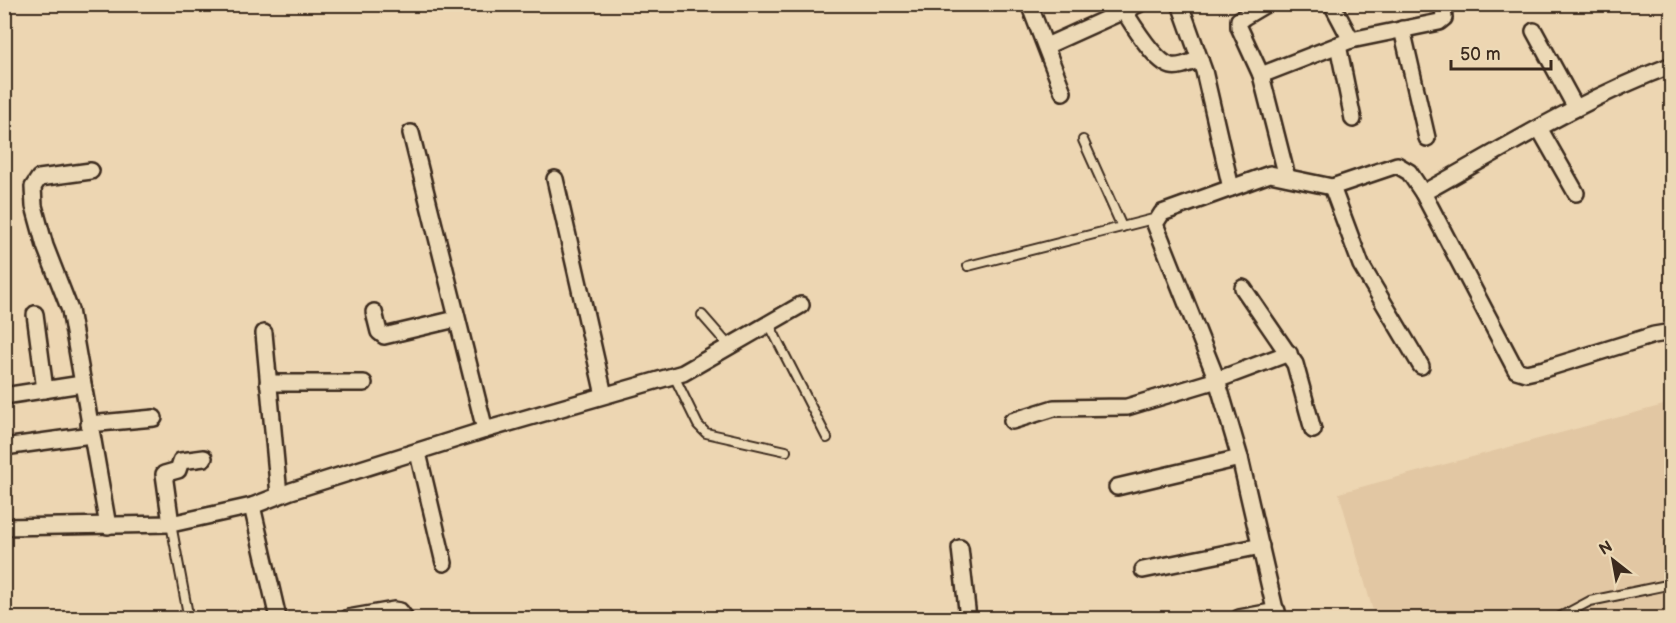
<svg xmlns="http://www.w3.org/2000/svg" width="1676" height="623" font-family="'Balsamiq Sans',sans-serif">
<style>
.built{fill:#e2c7a3}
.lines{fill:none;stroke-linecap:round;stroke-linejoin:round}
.lane-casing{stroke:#3b2a1e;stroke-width:12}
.street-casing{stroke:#3b2a1e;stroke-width:20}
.lane{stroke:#ecd9b6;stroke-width:8}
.street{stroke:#ecd9b6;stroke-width:15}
</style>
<rect width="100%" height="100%" fill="#edd6b2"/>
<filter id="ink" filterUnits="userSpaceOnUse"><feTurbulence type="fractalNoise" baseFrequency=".0167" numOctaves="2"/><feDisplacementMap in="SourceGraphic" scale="12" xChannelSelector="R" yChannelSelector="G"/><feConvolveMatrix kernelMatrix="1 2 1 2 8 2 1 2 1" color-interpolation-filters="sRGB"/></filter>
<g filter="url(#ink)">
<path class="built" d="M1671,403V618H1375L1339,493Z"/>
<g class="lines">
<defs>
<g id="lane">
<path d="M1083,140L1122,227"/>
<path d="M968,266L1157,218"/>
<path d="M702,315L730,347"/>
<path d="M769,324L827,438"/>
<path d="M674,376L698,425L706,433L786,451"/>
<path d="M171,524L187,609"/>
<path d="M1558,618L1590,601L1672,584"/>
</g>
<g id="street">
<path d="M1029,4L1063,92"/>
<path d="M1180,4L1204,71L1231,188"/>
<path d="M1266,4L1239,20V27L1261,75L1287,177"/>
<path d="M1332,4L1351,40"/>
<path d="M1124,11C1133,25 1155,62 1171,66C1180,68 1191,62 1200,59"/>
<path d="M1402,29L1427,138"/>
<path d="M1534,31L1576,108"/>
<path d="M1338,45L1353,119"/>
<path d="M1046,46L1139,4"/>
<path d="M1261,75L1351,40L1439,22L1444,18L1443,4"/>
<path d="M1539,128L1576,193"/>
<path d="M411,133L485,430"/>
<path d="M91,171L39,178L33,187L34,206L45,246L70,310L108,526"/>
<path d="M555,179L604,395"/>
<path d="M1332,187L1361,265L1421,366"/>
<path d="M1423,193C1504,148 1584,98 1672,65"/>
<path d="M1243,288L1295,364L1313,430"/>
<path d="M374,312L379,332L384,336L456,319"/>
<path d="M35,314L45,390"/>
<path d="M264,333L279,495"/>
<path d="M268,383H364"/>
<path d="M4,396L82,384"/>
<path d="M1012,421L1054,408L1127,407L1217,380L1289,353"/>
<path d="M89,424L154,418"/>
<path d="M4,447L91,435"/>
<path d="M418,453L444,563"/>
<path d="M1117,487L1240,458"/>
<path d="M252,506L278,618"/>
<path d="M171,524L164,474L178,470L181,461L204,458"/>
<path d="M4,527L171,524L252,506L291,491L485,430L683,373L801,305"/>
<path d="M960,548L968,618"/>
<path d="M1143,570L1261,546"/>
<path d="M348,618L394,610L400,611L405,618"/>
<path d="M1239,618L1277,611"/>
<path d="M1277,618L1240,458L1217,380L1155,224L1162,213L1270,174L1332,187L1397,165L1409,172L1423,193L1516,370L1526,373L1544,369L1654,335L1672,332"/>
</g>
</defs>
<use href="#lane" class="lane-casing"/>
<use href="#street" class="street-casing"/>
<use href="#lane" class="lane"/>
<use href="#street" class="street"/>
</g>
</g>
<rect width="1676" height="623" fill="none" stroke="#ecd9b6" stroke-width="24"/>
<rect x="12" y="12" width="1652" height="599" fill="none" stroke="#3b2a1e" stroke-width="2" filter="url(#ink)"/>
<g transform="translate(1613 560) rotate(329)" stroke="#ecd9b6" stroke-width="4.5" paint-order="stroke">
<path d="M0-4.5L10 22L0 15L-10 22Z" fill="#3b2a1e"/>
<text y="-9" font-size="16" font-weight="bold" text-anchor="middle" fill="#3b2a1e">N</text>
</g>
<path d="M1451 60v9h100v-9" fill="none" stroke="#3b2a1e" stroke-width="3"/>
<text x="1460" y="60" font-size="18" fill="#3b2a1e" stroke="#ecd9b6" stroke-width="4.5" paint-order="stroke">50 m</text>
</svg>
